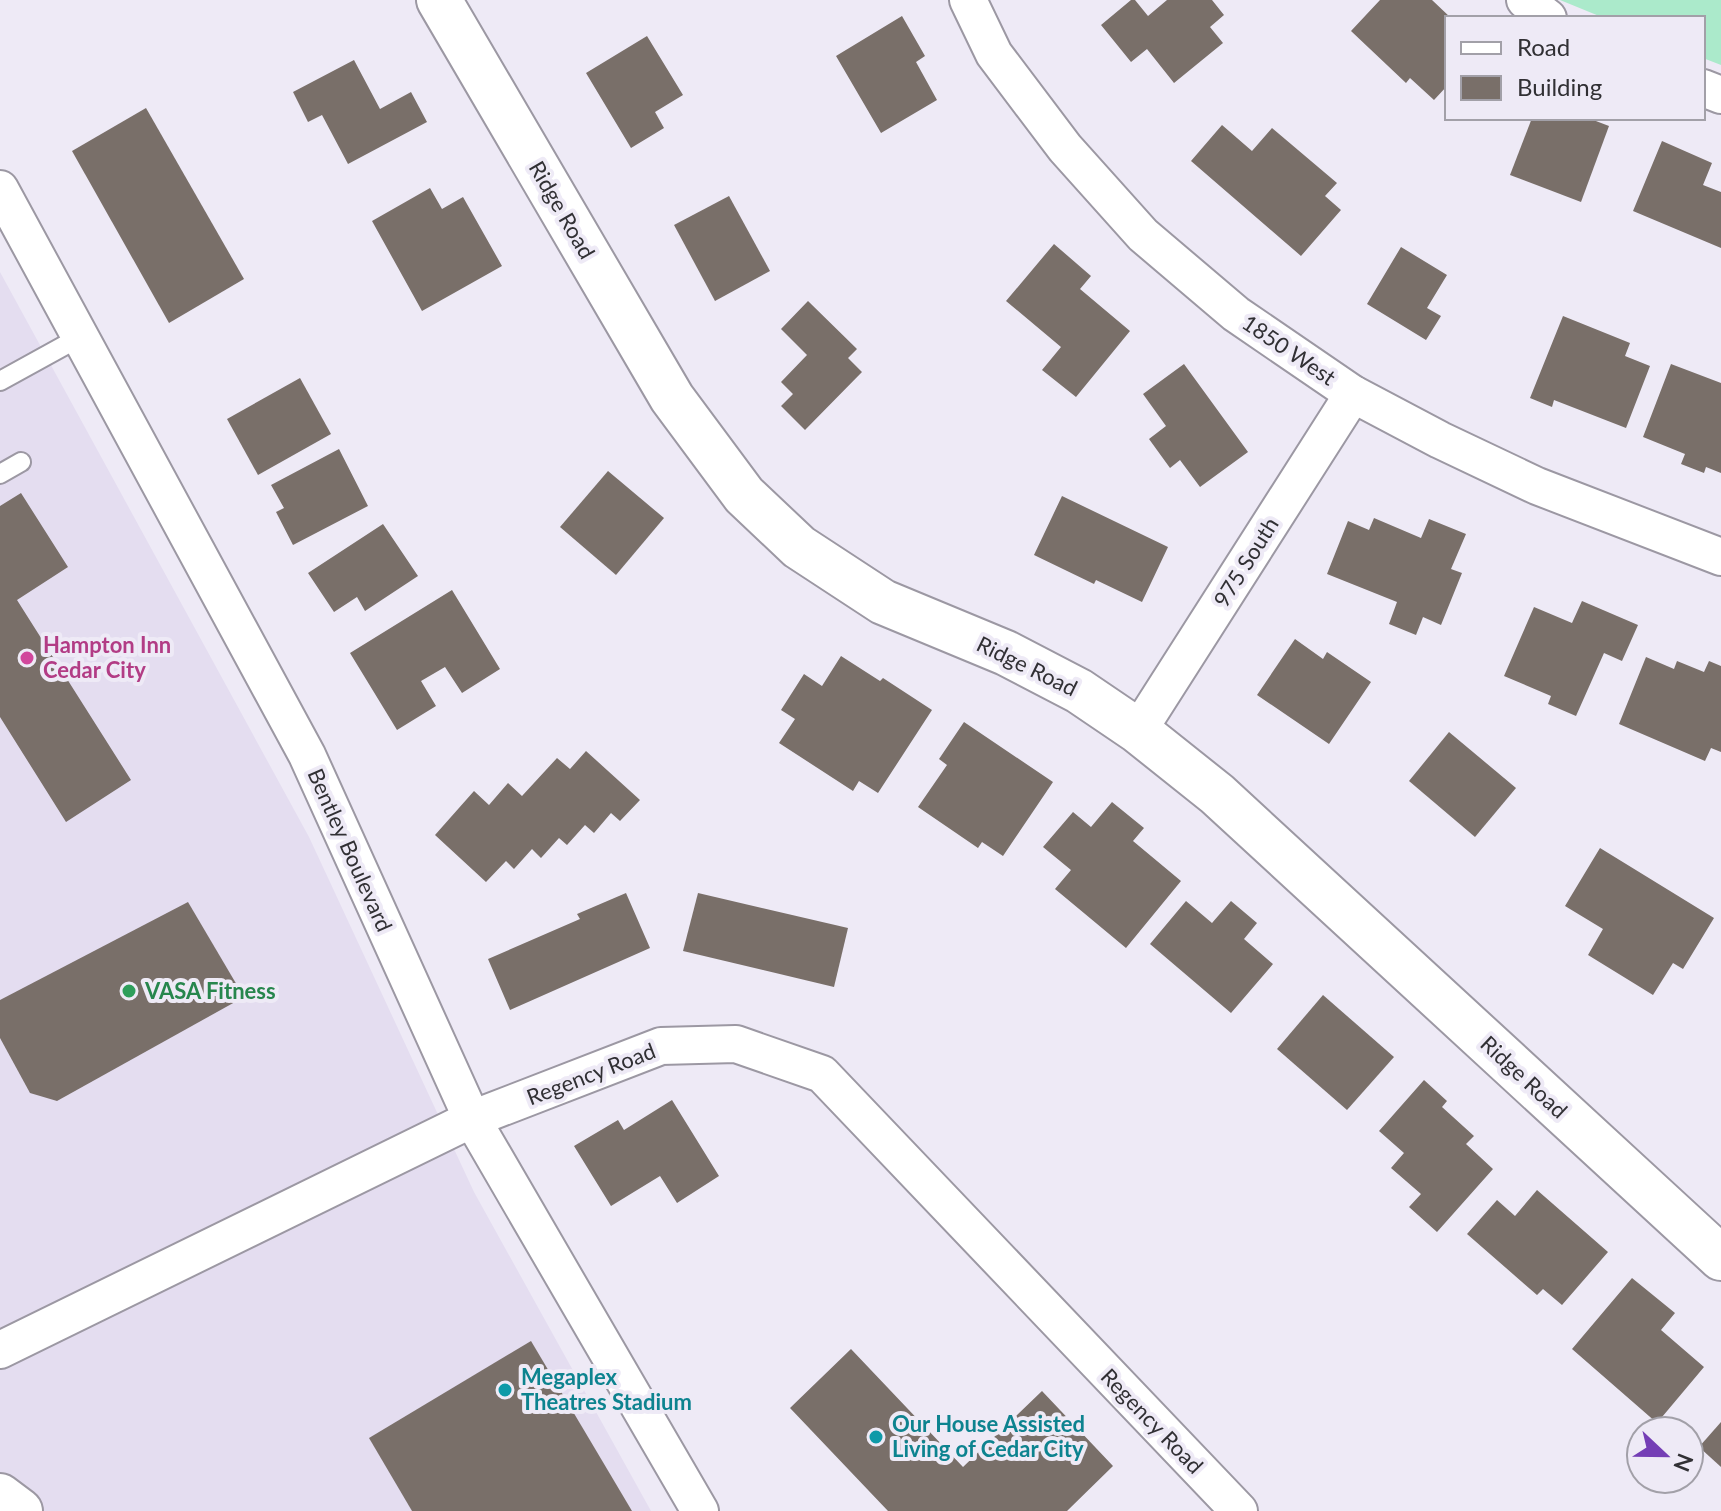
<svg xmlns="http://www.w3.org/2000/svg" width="1721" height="1511" font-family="Lato,sans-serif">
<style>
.built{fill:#e4ddf0}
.green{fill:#abeacb}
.building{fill:#796f69}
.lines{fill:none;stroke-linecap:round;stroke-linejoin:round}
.service-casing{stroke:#9c98a3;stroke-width:22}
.minor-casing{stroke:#9c98a3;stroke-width:40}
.tertiary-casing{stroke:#9c98a3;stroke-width:48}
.secondary-casing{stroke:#9c98a3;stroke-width:48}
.service{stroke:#fff;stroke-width:18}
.minor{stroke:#fff;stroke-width:36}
.tertiary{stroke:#fff;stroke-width:44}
.secondary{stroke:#fff;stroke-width:44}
.hotel-dot{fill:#d1479c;stroke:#eeeaf6;stroke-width:3}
.leisure-dot{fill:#2e9e5b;stroke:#eeeaf6;stroke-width:3}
.culture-dot{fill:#0f9aa8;stroke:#eeeaf6;stroke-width:3}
.labels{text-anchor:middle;stroke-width:8;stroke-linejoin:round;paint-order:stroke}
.street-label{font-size:22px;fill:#313034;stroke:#eeeaf6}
.hotel-label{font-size:22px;font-weight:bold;fill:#b23c85;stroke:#eeeaf6;text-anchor:start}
.leisure-label{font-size:22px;font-weight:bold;fill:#27864d;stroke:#eeeaf6;text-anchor:start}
.culture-label{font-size:22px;font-weight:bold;fill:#0d838f;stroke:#eeeaf6;text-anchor:start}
</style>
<rect width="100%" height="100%" fill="#eeeaf6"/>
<path class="built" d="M0,272L309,837L474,1192L651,1511H0Z"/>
<path class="green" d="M1560,0H1721V65L1703,58V18H1604Z"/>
<g class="building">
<path d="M1131,0H1135L1148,16L1167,0H1212L1224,15L1210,27L1223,43L1174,83L1147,49L1131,62L1101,25Z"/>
<path d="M1380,0H1432L1451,18H1447V86L1434,100L1410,78L1406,83L1351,31Z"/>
<path d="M902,16L925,56L916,62L937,100L881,133L836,56Z"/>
<path d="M647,36L683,95L655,112L664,128L631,148L586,73Z"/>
<path d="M354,60L380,109L411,92L427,122L348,164L322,115L308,122L293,92Z"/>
<path d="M146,108L244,279L169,323L72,151Z"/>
<path d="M1532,118H1588L1609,126L1581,202L1510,175Z"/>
<path d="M1222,125L1252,151L1272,128L1337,183L1325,196L1341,210L1301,256L1191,161Z"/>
<path d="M1662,141L1712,163L1703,185L1721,192V248L1633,211Z"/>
<path d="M430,188L442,209L463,197L502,266L422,311L372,221Z"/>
<path d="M729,196L770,271L715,301L674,225Z"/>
<path d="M1054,244L1091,276L1080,289L1130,331L1076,397L1042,370L1061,347L1006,301Z"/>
<path d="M1401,247L1447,275L1427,308L1441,316L1426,340L1367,304Z"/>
<path d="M808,301L857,349L848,358L862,372L805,430L781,406L793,394L781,382L807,355L781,329Z"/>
<path d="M1563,316L1630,343L1625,356L1650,366L1626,428L1554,400L1552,407L1530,398Z"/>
<path d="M1184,364L1248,452L1200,487L1180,460L1170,468L1149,439L1166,426L1143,394Z"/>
<path d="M1671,364L1721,383V473L1706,467L1704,473L1681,464L1685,454L1643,437Z"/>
<path d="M300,378L331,434L258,475L227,419Z"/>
<path d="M339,449L368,506L293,545L276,512L284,508L271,485Z"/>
<path d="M608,471L664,518L616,575L560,527Z"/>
<path d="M21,493L68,567L17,600L131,780L66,822L0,717V506Z"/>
<path d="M1062,496L1168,547L1142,602L1096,580L1094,584L1034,555Z"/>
<path d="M1374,518L1421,538L1429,519L1466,534L1451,569L1462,573L1441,625L1423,617L1416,635L1389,624L1397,602L1327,574L1348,521L1369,530Z"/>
<path d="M383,524L418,576L365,611L357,597L334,612L308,573Z"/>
<path d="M452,590L500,669L462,693L445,667L421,681L436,706L397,730L350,653Z"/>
<path d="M1582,601L1638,625L1622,661L1604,653L1576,716L1548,704L1551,696L1504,676L1534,607L1572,623Z"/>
<path d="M1295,639L1323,659L1327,652L1371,682L1329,744L1257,695Z"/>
<path d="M841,656L880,681L883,678L932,710L878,793L859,781L853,791L779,743L795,719L781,710L804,674L822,686Z"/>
<path d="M1646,657L1674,669L1677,661L1704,672L1709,661L1721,666V752L1711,748L1705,761L1619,724Z"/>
<path d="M964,722L1053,782L1003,856L982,842L978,848L918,807L947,765L939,759Z"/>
<path d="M1449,732L1516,788L1475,837L1409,781Z"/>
<path d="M586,751L640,800L620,821L611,813L594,833L585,825L567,845L559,838L541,858L532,849L514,869L506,861L486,882L435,835L474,791L489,805L508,783L522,796L557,758L570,769Z"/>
<path d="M1112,802L1144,828L1133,841L1181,881L1126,948L1055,889L1071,870L1043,847L1073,812L1091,827Z"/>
<path d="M1600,848L1714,918L1683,969L1673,963L1653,995L1588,955L1603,929L1565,906Z"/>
<path d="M626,893L650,948L510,1010L488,959L580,919L577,914Z"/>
<path d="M698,893L848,928L834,987L683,951Z"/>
<path d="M1186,901L1212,923L1231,901L1257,923L1244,939L1273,964L1231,1013L1150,944Z"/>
<path d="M188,902L244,997L57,1101L30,1093L0,1038V1000Z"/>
<path d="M1323,995L1394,1057L1347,1110L1277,1049Z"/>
<path d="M1424,1080L1447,1101L1442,1107L1474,1136L1466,1144L1493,1169L1437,1232L1409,1207L1421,1194L1391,1168L1404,1153L1379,1131Z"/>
<path d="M672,1100L719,1176L677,1203L660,1176L611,1206L574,1146L618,1120L624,1130Z"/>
<path d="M1537,1190L1608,1252L1562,1305L1543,1289L1537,1295L1467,1234L1497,1200L1515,1216Z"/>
<path d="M1632,1278L1675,1313L1661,1330L1704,1367L1657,1423L1572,1349Z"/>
<path d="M531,1341L632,1511H412L369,1438Z"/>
<path d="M851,1349L963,1467L1042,1391L1113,1466L1067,1511H888L790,1408Z"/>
<path d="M1721,1422V1467L1699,1447Z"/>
</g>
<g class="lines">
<defs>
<g id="service">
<path d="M0,381L80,337"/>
<path d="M0,474L21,462"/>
</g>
<g id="minor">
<path d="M968,0L994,54L1065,148L1143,235L1236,314L1353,394L1440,440L1537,486L1721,557"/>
<path d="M1525,0L1548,18"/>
<path d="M1703,88L1721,95"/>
<path d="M0,189L307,755L472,1119L700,1511"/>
<path d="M1138,731L1353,394"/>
<path d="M0,1350L472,1119L661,1046L736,1044L822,1074L1239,1511"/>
</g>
<path id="tertiary" d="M439,0L672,398L744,495L799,547L883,602L1006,653L1079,691L1138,731L1217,794L1721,1258"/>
<path id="secondary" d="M0,1496L20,1511"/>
</defs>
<use href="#service" class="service-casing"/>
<use href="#minor" class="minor-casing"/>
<use href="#tertiary" class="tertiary-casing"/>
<use href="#secondary" class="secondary-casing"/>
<use href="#service" class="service"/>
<use href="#minor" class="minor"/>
<use href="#tertiary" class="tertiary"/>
<use href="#secondary" class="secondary"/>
</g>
<circle class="hotel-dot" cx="27" cy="658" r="8"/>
<circle class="leisure-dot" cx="129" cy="991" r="8"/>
<g class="culture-dot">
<circle cx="505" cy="1390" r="8"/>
<circle cx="876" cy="1437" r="8"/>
</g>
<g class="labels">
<g class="street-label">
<text transform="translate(562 210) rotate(60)" y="8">Ridge Road</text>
<text transform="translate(1289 350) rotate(34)" y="8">1850 West</text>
<text transform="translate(1246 562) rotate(-58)" y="8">975 South</text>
<text transform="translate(1027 666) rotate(26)" y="8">Ridge Road</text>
<text transform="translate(350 850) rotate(66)" y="8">Bentley Boulevard</text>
<text transform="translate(591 1074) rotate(-21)" y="8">Regency Road</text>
<text transform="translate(1524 1077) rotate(43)" y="8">Ridge Road</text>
<text transform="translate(1152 1421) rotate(46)" y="8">Regency Road</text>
</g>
<g class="hotel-label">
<text x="43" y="653">Hampton Inn<tspan x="43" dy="25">Cedar City</tspan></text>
</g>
<g class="leisure-label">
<text x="145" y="999">VASA Fitness</text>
</g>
<g class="culture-label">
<text x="521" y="1385">Megaplex<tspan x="521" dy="25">Theatres Stadium</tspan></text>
<text x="892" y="1432">Our House Assisted<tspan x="892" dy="25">Living of Cedar City</tspan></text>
</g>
</g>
<rect x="1445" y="16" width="260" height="104" fill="#eeeaf6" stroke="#a2a0a8" stroke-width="2"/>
<rect x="1461" y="42" width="40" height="12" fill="#ffffff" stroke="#a2a0a8" stroke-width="2"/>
<text x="1517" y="56" font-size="24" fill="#313034">Road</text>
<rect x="1461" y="76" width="40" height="24" fill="#796f69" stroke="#a2a0a8" stroke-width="2"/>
<text x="1517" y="96" font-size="24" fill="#313034">Building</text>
<g transform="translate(1665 1455) rotate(112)"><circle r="38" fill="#eeeaf6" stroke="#a2a0a8" stroke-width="2"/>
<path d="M0-6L14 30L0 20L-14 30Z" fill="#743eb5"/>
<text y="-12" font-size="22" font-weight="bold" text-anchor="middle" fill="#313034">N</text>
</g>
</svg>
